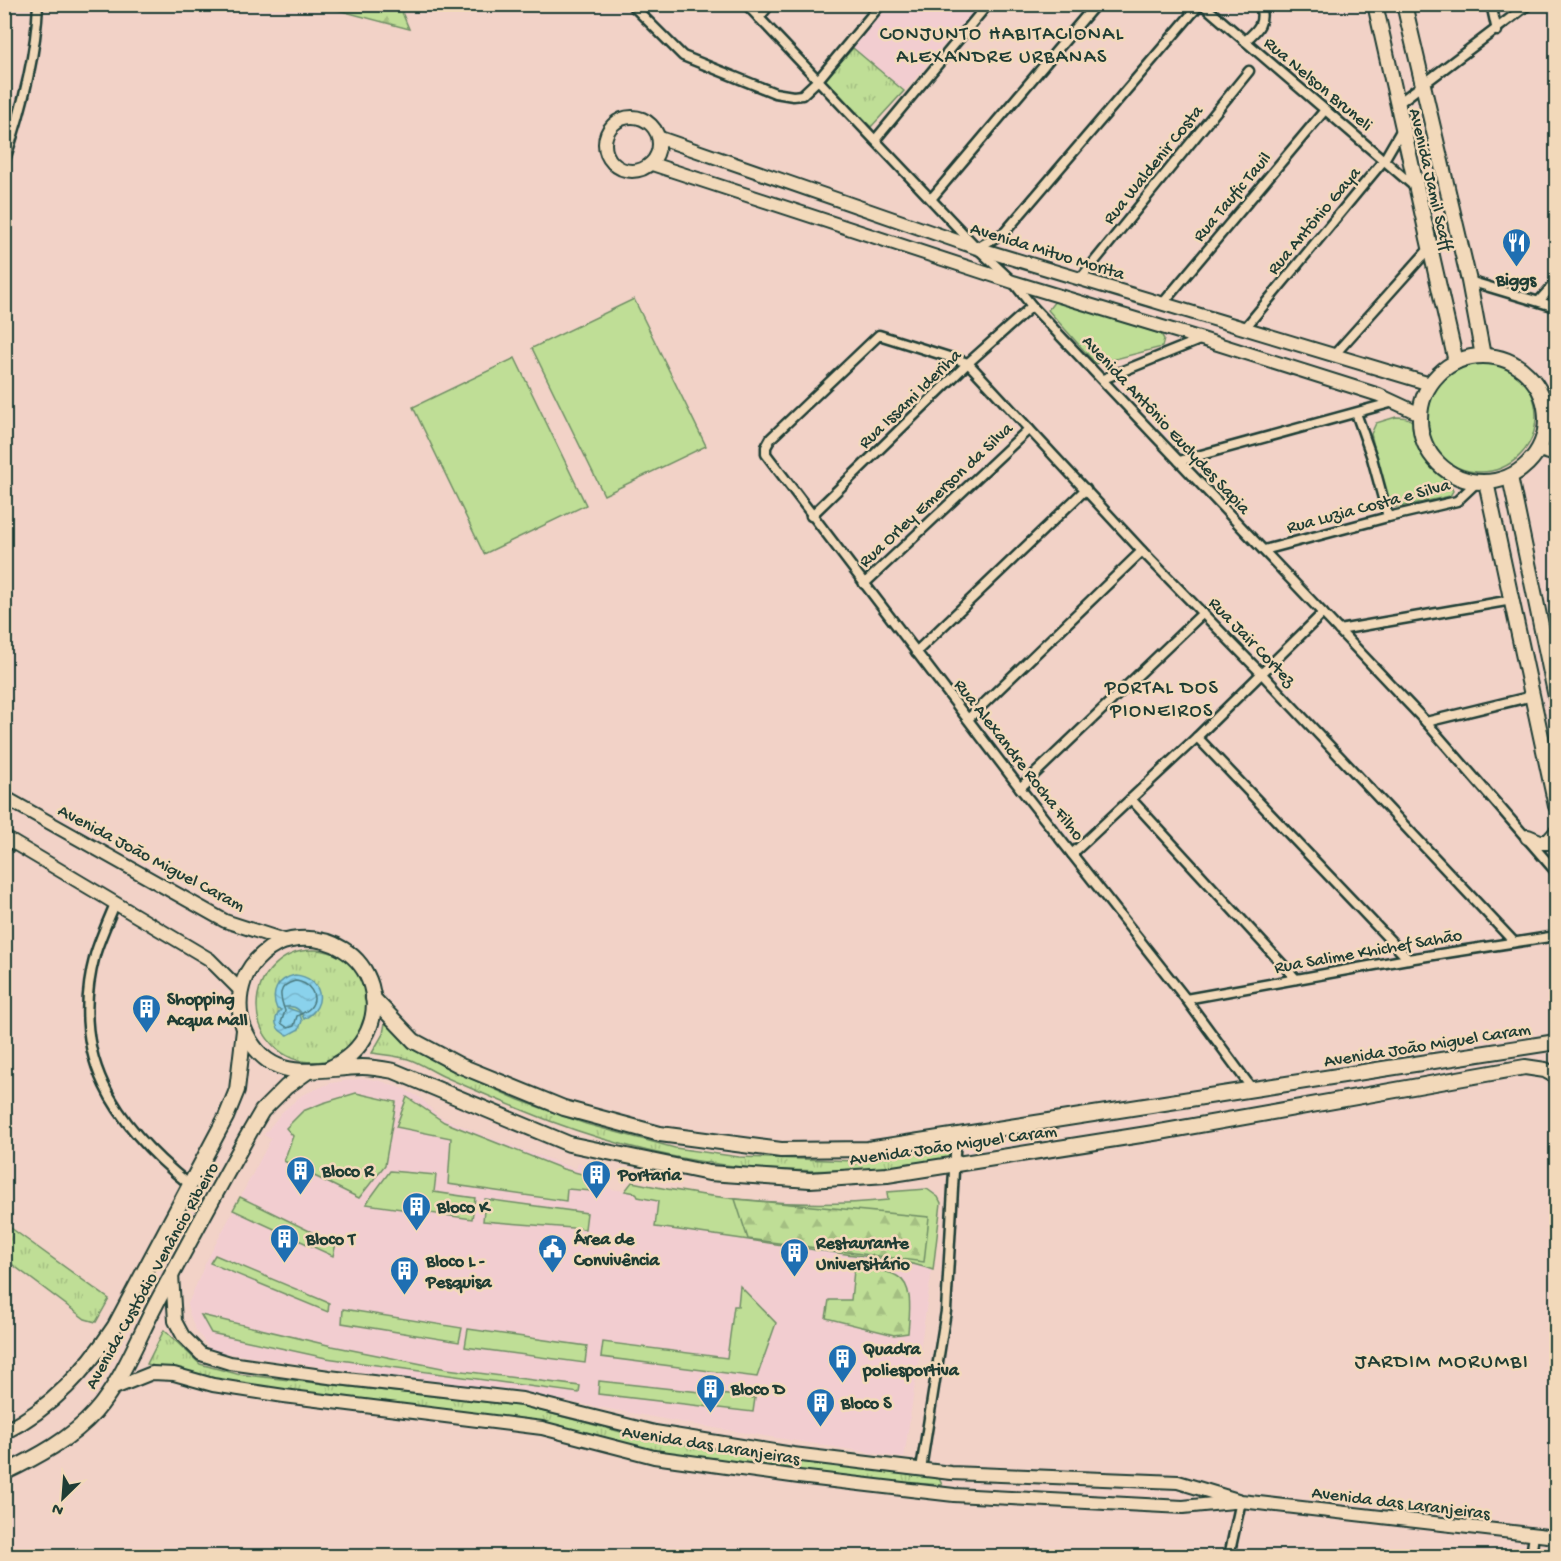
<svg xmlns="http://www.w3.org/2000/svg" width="1561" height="1561" font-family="'Gochi Hand',sans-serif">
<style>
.built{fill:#f2cdd0}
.grass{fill:#bfde96;stroke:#6f8e65;stroke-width:1.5}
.forest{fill:url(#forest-firs);stroke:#6f8e65;stroke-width:1.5}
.park{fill:url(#park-tufts);stroke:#6f8e65;stroke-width:1.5}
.water{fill:url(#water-waves);stroke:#5f96a2;stroke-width:1.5}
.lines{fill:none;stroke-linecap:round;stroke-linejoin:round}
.shore{stroke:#4a797e;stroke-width:1.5}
.street-casing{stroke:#1f3d34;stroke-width:13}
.secondary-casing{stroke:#1f3d34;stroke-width:16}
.primary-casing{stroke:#1f3d34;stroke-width:18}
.street{stroke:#f2d9ba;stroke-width:8}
.secondary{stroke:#f2d9ba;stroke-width:12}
.primary{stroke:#f2d9ba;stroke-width:14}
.labels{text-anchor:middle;stroke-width:5;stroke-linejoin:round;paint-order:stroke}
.street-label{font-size:18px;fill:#1f3d34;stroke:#f2d9ba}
.poi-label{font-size:18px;font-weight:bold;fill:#1f3d34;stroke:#f2d9ba;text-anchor:start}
.neighbourhood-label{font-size:20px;letter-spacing:1.5px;fill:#1f3d34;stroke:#f2d9ba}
.quarter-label{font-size:21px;letter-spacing:1.5px;fill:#1f3d34;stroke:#f2d9ba}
</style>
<defs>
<pattern id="forest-firs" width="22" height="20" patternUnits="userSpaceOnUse" patternTransform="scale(1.5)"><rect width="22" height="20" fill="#bfde96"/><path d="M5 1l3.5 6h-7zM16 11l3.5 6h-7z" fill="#a4bf82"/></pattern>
<pattern id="park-tufts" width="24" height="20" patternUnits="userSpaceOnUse" patternTransform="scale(1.5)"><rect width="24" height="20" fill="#bfde96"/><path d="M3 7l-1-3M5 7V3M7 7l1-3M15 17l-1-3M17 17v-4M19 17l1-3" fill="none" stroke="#a4bf82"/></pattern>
<pattern id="water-waves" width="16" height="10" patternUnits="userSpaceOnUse" patternTransform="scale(1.5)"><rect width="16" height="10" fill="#8ad2ec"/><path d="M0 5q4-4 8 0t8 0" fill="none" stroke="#77b5cb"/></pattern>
</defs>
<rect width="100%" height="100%" fill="#f2d2c7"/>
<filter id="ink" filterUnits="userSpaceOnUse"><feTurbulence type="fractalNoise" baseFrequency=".0167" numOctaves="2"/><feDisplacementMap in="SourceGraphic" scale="12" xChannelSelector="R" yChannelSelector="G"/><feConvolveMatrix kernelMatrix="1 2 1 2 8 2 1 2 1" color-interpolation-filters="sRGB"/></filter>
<g filter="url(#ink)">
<g class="built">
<path d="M889,5H979L904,91L853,48Z"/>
<path d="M364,1078L381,1081L406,1090L421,1098L437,1115L485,1136L576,1169L578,1163L602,1170L604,1176L602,1188L625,1191L632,1182L671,1191L724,1198L820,1203L888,1200L887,1192L923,1188L934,1192L938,1197L941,1209L904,1458L702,1426L560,1400L211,1351L194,1327L187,1306L205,1264L271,1139L264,1135L281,1113L302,1095L331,1083Z"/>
</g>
<g class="grass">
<path d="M634,299L706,446L604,495L532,348Z"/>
<path d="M1055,301L1161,334L1164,339L1162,347L1096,364L1048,310Z"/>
<path d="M515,358L586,505L484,554L413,407Z"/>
<circle cx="1480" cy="416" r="56"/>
<path d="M1396,417C1403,417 1408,417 1413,422C1419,429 1421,449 1427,458C1434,469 1449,478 1453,491L1450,496L1404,506L1395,507L1387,501L1371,434L1376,423Z"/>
<path d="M356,1093L396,1102L385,1165L359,1198L284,1161L293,1136L286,1128L303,1111L323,1103Z"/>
<path d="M407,1097L444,1122L563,1169L593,1177L592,1191L567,1189L566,1201L448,1184L451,1138L396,1127Z"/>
<path d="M390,1171L436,1175L434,1192L475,1198L472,1219L366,1204Z"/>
<path d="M632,1182C715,1200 802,1209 888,1200L887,1192L927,1189L938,1197L941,1203L933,1270C898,1257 861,1257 824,1251C768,1243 712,1234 655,1227L658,1201L638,1197L636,1193L625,1191Z"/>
<path d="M240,1197L336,1244L333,1256L233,1210Z"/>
<path d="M485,1199L587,1213L585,1229L483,1221Z"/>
<path d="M215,1255L329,1303L328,1312L210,1263Z"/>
<path d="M740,1286L776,1323L757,1377L601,1357L603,1342L727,1358L734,1306H738Z"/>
<path d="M343,1309L462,1328L459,1342L342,1323Z"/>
<path d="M201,1315L332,1346L447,1369L580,1386L579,1393L326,1358L211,1333Z"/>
<path d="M468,1329L587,1346L585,1363L465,1347Z"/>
<path d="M599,1381L755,1398L753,1412L598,1394Z"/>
</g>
<g class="forest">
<path d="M319,5H399L409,29Z"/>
<path d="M735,1199L929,1217L924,1262L748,1239Z"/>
<path d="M860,1268C871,1270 887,1270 897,1276C915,1286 909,1316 908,1333L894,1335L826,1318L829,1300H851L854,1270Z"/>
</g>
<g class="park">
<path d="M853,48L904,91L871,127L824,81Z"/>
<circle cx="313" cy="1006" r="56"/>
<path d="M385,1023L424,1055L447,1068L519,1100L586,1124L675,1148L739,1157L857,1161L949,1148L950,1155L947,1159C809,1183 681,1170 550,1121C514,1107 479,1092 445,1077C433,1072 421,1063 408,1059C397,1056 384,1055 372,1053L383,1034Z"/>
<path d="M4,1223L109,1299L96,1322L85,1319L5,1259Z"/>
<path d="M164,1330L200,1364L237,1374L522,1406L648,1439L799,1460L938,1476L942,1485L869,1480L655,1454L543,1423L429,1407L326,1399L204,1379L147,1364Z"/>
</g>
<path class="water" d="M295,975C322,977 329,1006 304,1019C301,1010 295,1005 285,1007L299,1012L302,1021L299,1029L288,1035C275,1031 272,1019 281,1010L277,1009C270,993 277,979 295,975Z"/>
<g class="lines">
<path class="shore" d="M295,981C309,982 320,996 310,1008C306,1012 301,1014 297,1016L294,1026L288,1028L281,1023L285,1011C280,997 276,986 295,981Z"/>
<defs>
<g id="street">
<path d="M631,4L683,56L775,93L793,96L802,95L818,80L881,4"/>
<path d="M746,4L977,248L1013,282L1032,306L1426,722L1556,872"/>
<path d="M1202,4L1415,187"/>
<path d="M1491,4L1497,31"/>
<path d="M759,18L770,4"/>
<path d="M1245,41C1259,29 1265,23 1260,4"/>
<path d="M1396,105L1529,4"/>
<path d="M875,140L988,4"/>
<path d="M4,163C21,113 36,58 38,4"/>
<path d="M931,199L1096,4"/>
<path d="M977,248L1005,232L1200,4"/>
<path d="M1081,278L1249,71"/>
<path d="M1469,281L1556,307"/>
<path d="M1539,301L1556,282"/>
<path d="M1163,303L1325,110"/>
<path d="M1245,328L1384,160L1402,129"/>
<path d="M1334,355L1429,249"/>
<path d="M1103,379L1202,339"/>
<path d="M1356,413L1372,458L1388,517"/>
<path d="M1179,461L1394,402"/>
<path d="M811,516L968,363L1032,306"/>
<path d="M1264,550L1388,517L1457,501L1476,483"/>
<path d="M864,584L1029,429"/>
<path d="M1339,630L1512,600"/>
<path d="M916,652L1086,489"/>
<path d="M968,719L1142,551"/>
<path d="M1426,722L1533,696"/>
<path d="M1197,737L1408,959"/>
<path d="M1020,788L1203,613"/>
<path d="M1131,799L1296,979"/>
<path d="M1072,854L1197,737L1323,613"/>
<path d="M115,904C108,921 100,938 95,955C68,1056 114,1124 190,1185"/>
<path d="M1186,999L1408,959L1556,936"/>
<path d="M1253,1090L1186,999L1020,788L766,454V447L771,438L879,335L968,363L1142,551L1261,673L1514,942"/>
<path d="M921,1469L946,1311L956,1136"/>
<path d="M1229,1556L1241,1501"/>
<path d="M1531,1556L1534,1535"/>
</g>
<g id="secondary">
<circle cx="632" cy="144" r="27"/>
<path d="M660,138L977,248L1430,384"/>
<path d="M652,164L1013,282L1202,339L1379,395L1420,414"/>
<path d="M1547,423L1556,426"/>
<path d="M1539,450L1556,455"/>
<path d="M4,797L225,921L287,941"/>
<path d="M4,837L209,959L241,991"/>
<path d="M172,1275L175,1321L183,1336L201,1354L230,1363L329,1377L522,1399L655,1432L793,1454L951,1473L1178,1482L1241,1501L1556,1537"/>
<path d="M112,1389L152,1373L174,1374L213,1385L284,1396L542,1428L654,1457L799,1477L954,1495L1183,1507L1233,1502"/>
</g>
<g id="primary">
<path d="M1375,4L1456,362"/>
<path d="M1404,4L1469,281L1483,356"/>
<circle cx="1483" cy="419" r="63"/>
<path d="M1510,477L1556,697"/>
<path d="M1486,482L1556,806"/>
<path d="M1528,837L1540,842H1548L1556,833"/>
<path d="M373,998L414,1041L461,1066L564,1108L660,1134L781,1150L868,1149L1556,1042"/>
<path d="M328,1069C408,1032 375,927 291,940C271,943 251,961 244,980C238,997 238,1016 246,1033C271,1086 316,1068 362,1067C372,1067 383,1069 394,1071L569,1144L709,1173L810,1180L887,1175L1160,1132L1525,1067L1545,1070L1556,1076"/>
<path d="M4,1432C52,1408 86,1370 115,1326L226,1117L237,1090L244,1030"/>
<path d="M4,1473C37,1457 71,1439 95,1412C122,1381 137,1340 156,1304C191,1239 225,1174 262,1111L286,1087L307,1072"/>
</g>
</defs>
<use href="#street" class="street-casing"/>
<use href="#secondary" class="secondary-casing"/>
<use href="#primary" class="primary-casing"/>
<use href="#street" class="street"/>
<use href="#secondary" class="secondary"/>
<use href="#primary" class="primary"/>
</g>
</g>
<defs>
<symbol id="restaurant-pin" viewBox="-11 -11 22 30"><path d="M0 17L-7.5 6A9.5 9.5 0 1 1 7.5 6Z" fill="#1f6fb2" stroke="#f2d9ba"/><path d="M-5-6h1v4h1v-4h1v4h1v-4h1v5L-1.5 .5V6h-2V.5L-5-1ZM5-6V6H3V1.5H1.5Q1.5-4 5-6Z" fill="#fff"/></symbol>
<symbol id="building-pin" viewBox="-11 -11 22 30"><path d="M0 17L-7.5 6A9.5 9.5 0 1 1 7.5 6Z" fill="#1f6fb2" stroke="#f2d9ba"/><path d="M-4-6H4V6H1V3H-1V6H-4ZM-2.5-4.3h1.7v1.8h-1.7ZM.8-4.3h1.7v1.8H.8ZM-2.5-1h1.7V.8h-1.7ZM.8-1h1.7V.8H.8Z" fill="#fff"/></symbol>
<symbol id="civic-pin" viewBox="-11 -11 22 30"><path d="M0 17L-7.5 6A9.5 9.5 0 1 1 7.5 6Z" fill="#1f6fb2" stroke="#f2d9ba"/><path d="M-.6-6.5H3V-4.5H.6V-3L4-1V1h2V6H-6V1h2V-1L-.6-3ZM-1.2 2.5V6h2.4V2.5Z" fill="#fff"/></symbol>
</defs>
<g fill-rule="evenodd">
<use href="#restaurant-pin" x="1500" y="226" width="33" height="45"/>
<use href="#building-pin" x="130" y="992" width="33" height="45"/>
<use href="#building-pin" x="284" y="1154" width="33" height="45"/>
<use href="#building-pin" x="580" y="1158" width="33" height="45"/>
<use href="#building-pin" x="400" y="1190" width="33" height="45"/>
<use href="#building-pin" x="268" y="1222" width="33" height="45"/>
<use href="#civic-pin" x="536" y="1232" width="33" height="45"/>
<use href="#building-pin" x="778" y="1236" width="33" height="45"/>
<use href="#building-pin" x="388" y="1254" width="33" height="45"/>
<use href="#building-pin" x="826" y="1342" width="33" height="45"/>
<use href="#building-pin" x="694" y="1372" width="33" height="45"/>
<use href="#building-pin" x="804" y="1386" width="33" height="45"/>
</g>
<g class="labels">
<g class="street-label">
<text transform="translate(1319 83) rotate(40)" y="6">Rua Nelson Bruneli</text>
<text transform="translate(1152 164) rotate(-51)" y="6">Rua Waldenir Costa</text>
<text transform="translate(1432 179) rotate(77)" y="6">Avenida Jamil Scaff</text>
<text transform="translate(1231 196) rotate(-50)" y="6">Rua Taufic Tauil</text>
<text transform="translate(1313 220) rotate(-50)" y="6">Rua Antônio Gaya</text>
<text transform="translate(1048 250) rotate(17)" y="6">Avenida Mituo Morita</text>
<text transform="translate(909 398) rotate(-44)" y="6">Rua Issami Ideriha</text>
<text transform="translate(1167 424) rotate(47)" y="6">Avenida Antônio Euclydes Sapia</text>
<text transform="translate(935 494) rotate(-43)" y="6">Rua Orley Emerson da Silva</text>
<text transform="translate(1368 505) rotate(-15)" y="6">Rua Luzia Costa e Silva</text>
<text transform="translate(1253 641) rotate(46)" y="6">Rua Jair Cortez</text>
<text transform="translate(1020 759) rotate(52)" y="6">Rua Alexandre Rocha Filho</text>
<text transform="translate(152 857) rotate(28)" y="6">Avenida João Miguel Caram</text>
<text transform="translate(1368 950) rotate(-10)" y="6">Rua Salime Khichef Sahão</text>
<text transform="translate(1427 1044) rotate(-9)" y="6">Avenida João Miguel Caram</text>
<text transform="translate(953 1144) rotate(-8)" y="6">Avenida João Miguel Caram</text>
<text transform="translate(151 1275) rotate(-61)" y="6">Avenida Custódio Venâncio Ribeiro</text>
<text transform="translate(711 1444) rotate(9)" y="6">Avenida das Laranjeiras</text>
<text transform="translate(1401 1502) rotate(7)" y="6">Avenida das Laranjeiras</text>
</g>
<g class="poi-label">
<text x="1516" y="285" text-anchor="middle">Biggs</text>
<text x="167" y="1004">Shopping<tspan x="167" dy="21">Acqua Mall</tspan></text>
<text x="322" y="1176">Bloco R</text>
<text x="618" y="1180">Portaria</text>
<text x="437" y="1212">Bloco K</text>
<text x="306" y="1244">Bloco T</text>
<text x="574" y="1244">Área de<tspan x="574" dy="21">Convivência</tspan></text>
<text x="816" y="1248">Restaurante<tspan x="816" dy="21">Universitário</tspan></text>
<text x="426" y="1266">Bloco L -<tspan x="426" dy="21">Pesquisa</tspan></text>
<text x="863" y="1354">Quadra<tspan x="863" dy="21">poliesportiva</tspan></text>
<text x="731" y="1394">Bloco D</text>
<text x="841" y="1408">Bloco S</text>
</g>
<g class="neighbourhood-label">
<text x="1002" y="39">CONJUNTO HABITACIONAL<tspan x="1002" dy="23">ALEXANDRE URBANAS</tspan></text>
<text x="1162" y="693">PORTAL DOS<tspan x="1162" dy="23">PIONEIROS</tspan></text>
</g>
<g class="quarter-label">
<text x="1442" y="1367">JARDIM MORUMBI</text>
</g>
</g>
<rect width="1561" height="1561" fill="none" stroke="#f2d9ba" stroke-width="24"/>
<rect x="12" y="12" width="1537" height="1537" fill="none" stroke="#1f3d34" stroke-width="2" filter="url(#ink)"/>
<g transform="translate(63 1498) rotate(205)" stroke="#f2d9ba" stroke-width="4.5" paint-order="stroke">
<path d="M0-4.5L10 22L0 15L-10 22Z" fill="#1f3d34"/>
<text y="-9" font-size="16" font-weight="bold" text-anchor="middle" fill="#1f3d34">N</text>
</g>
</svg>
